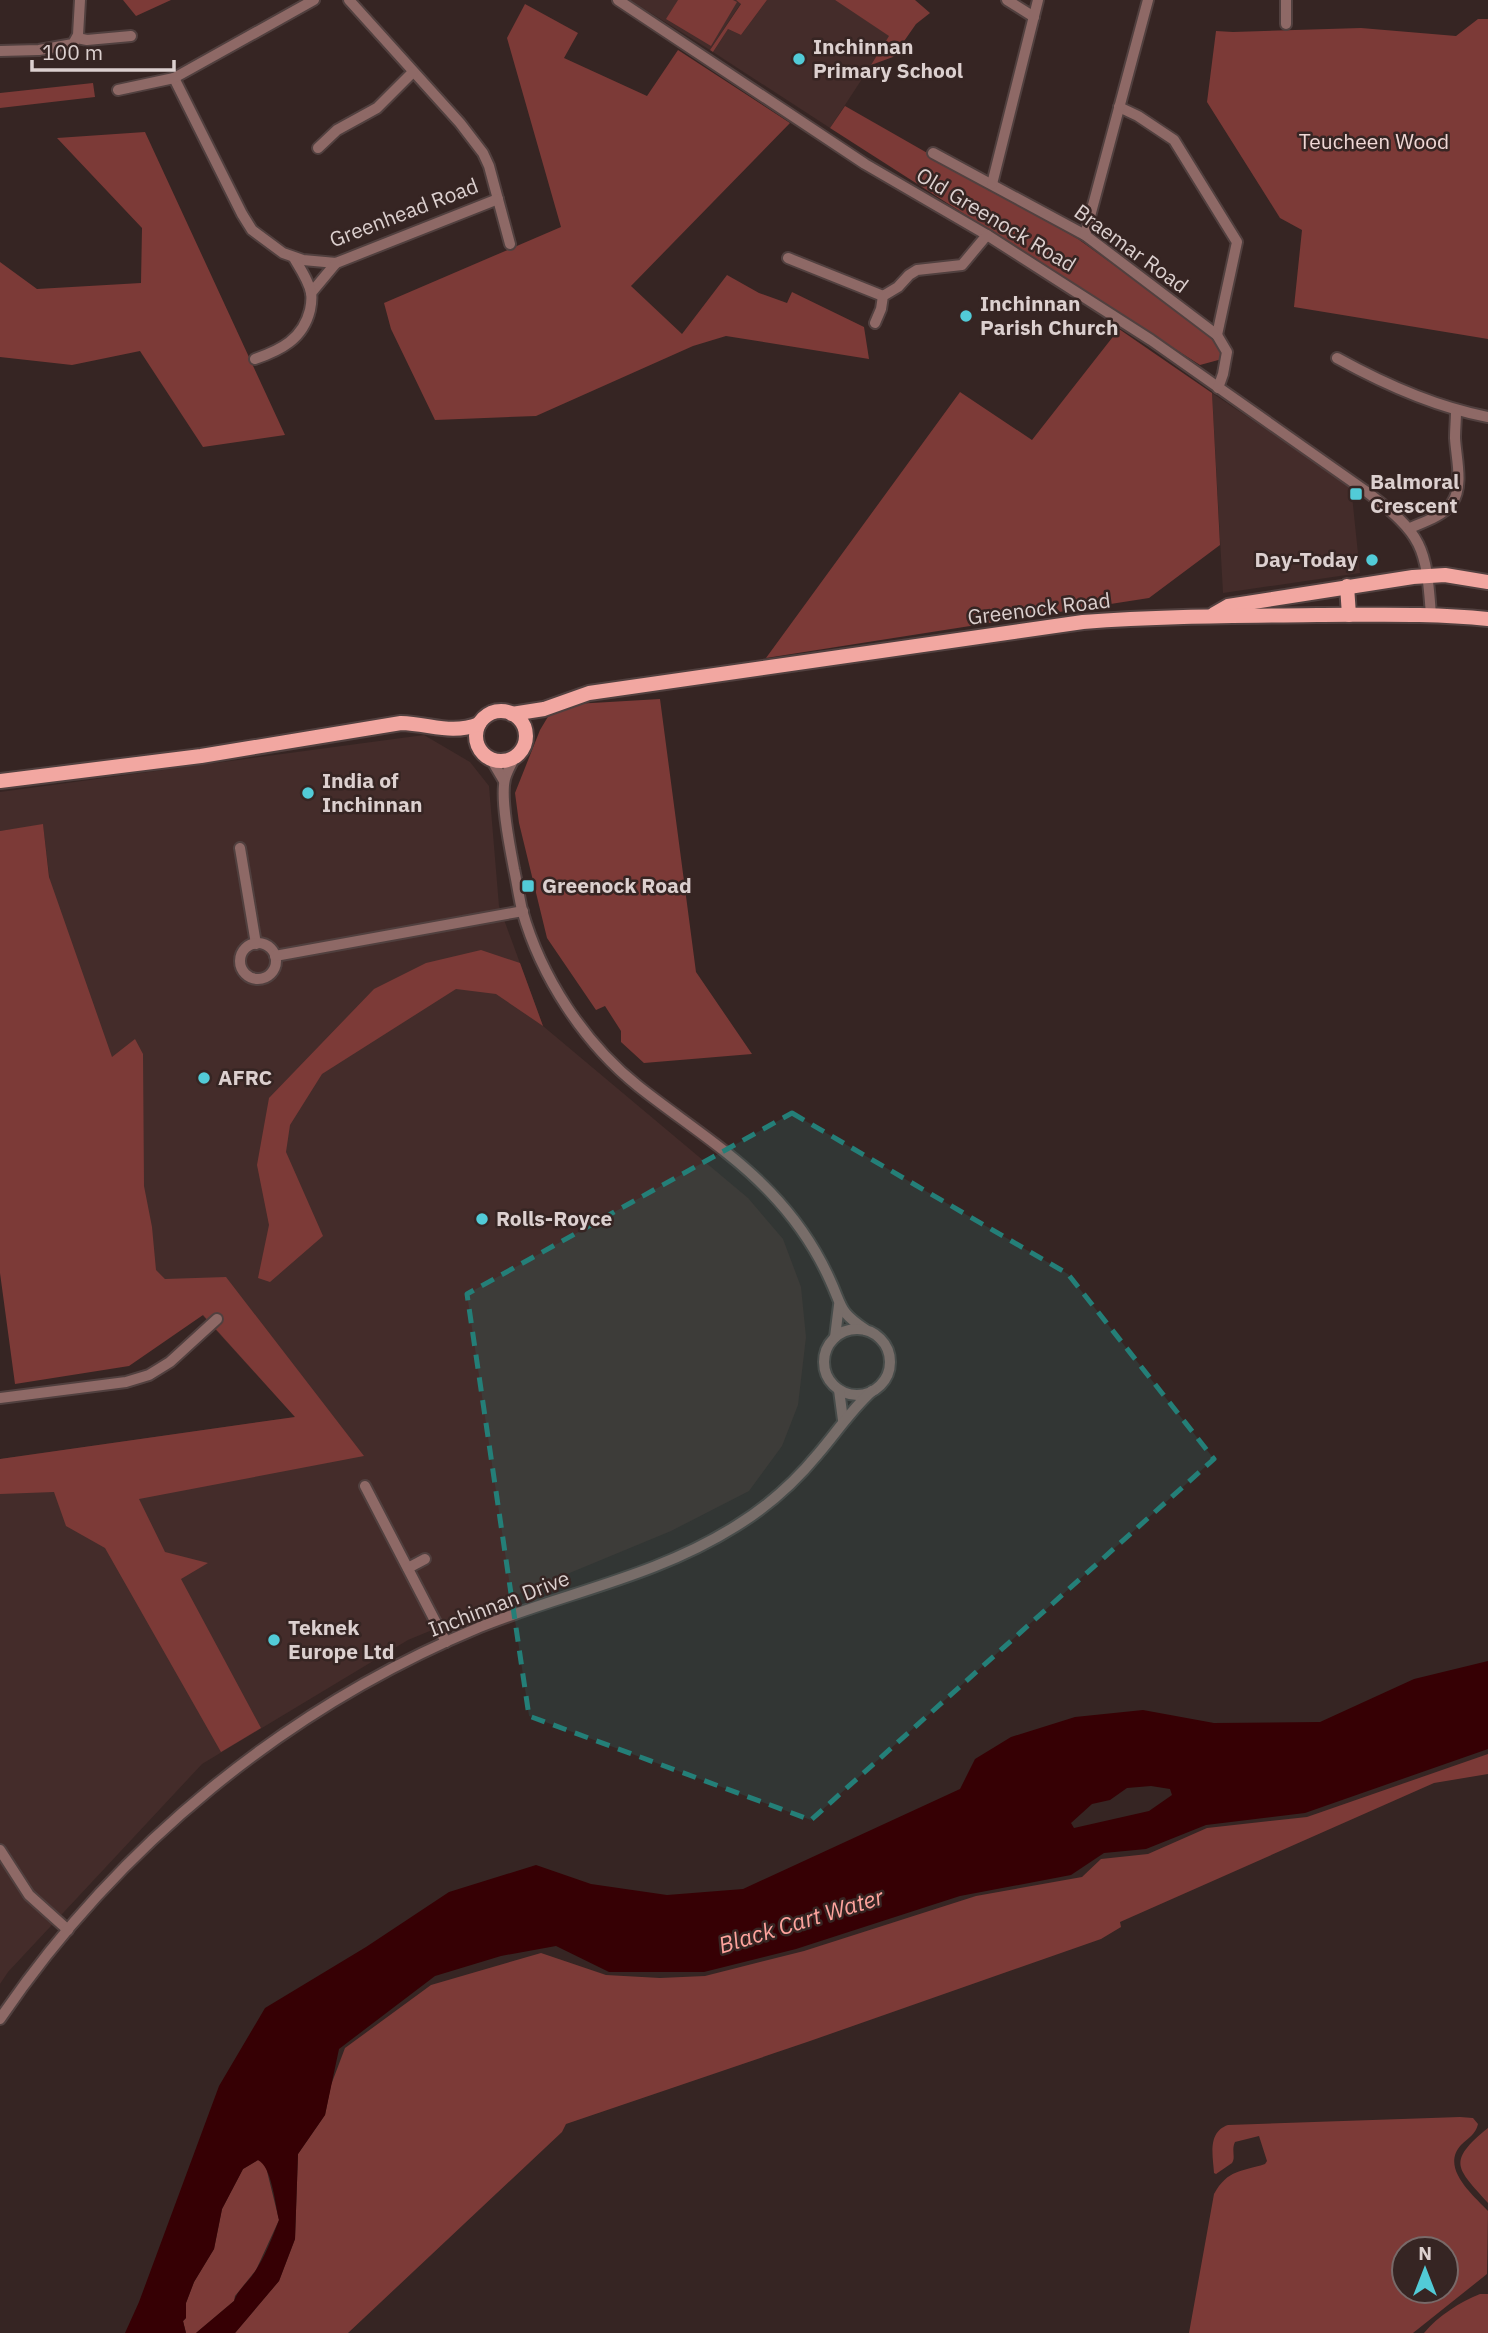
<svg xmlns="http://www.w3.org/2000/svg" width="1488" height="2333" font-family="'IBM Plex Sans',sans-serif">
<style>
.built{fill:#442c2a}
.green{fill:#7c3a37;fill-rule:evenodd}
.water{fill:#360004;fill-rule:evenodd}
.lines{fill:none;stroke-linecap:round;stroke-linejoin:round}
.minor-casing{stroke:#51403f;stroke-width:14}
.major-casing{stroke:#51403f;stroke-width:18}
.minor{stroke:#8e6966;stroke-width:10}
.major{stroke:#f2a7a1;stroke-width:14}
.marked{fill:#247f78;fill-opacity:0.2;stroke:#247f78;stroke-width:5;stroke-dasharray:14 9;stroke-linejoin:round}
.poi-dot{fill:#52cbd7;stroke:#362523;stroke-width:2.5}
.labels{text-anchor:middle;stroke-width:5;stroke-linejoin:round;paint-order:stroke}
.poi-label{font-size:21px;font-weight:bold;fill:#dcd0cf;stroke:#362523;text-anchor:start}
.park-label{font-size:21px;fill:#efd7d5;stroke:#362523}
.street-label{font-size:21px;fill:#dcd0cf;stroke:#362523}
.water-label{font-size:23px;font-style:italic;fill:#fea39d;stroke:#362523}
</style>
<rect width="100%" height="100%" fill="#362523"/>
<g class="built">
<path d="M630,0H736L741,3L710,50Z"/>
<path d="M767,0H835L890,36L830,128L713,52L728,29L741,35Z"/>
<path d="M1212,393L1351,486L1360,573L1223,593Z"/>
<path d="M424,735L470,762L489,786L499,906L543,1026L748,1198L783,1239L801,1287L806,1337L798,1405L782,1446L749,1491L671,1531L408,1640L202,1764L8,1972L0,1984V1459L295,1417L202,1315L90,1208L43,825L0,831V792Z"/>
</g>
<g class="green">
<path d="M123,0H171L136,16Z"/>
<path d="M678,0H733L737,2L711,46L666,19Z"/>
<path d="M736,0H767L741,35L728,29L713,52L710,50L741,4Z"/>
<path d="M835,0H915L930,13L916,24L893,57L871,65L889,36Z"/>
<path d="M525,4L578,33L564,58L647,96L678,50L790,123L631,286L682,334L727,275L759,293L787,303L792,292L864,327L869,359L726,336L693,346L536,416L435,420L391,329L384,303L561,227L507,38Z"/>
<path d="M1478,19H1488V339L1294,307L1302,230L1280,218L1207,102L1216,31L1233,32L1361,28L1456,36Z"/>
<path d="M93,83L95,97L0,108V93Z"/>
<path d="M845,106L1078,239L1211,335L1220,350L1222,359L1200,365L830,128Z"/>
<path d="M145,132L285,435L203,447L140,351L72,365L0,357V262L37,289L141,283L142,228L57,138Z"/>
<path d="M1119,329L1212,393L1220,545L1149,598L766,658L960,392L1032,440Z"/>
<path d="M660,699L696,972L752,1054L644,1063L621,1042V1031L605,1006L596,1010L547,938L519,823L515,793L540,730L549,715L575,704Z"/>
<path d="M43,824L49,877L112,1057L135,1039L143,1054L144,1186L152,1227L156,1270L165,1279L226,1277L364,1456L139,1499L165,1552L208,1563L181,1579L261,1728L221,1752L105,1548L66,1526L54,1492L0,1494V1459L295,1417L203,1315L129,1366L15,1384L0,1273V831Z"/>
<path d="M481,950L520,963L543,1026L496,994L456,989L322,1074L290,1125L286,1152L323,1236L270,1282L258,1278L269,1225L257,1165L269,1098L374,989L426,963Z"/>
<path d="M1488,1754V1774L1434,1783L1120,1922L1121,1927L1101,1939L810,2041L566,2124L562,2132L348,2333H235L279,2281L295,2239L298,2154L325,2115L331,2085L345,2048L431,1985L541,1953L606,1975L660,1978L705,1976L804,1951L976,1896L1082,1877L1101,1859L1148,1854L1207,1828L1307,1817Z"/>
<path d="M1460,2117L1473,2118L1478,2124C1476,2134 1468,2138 1461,2145C1440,2168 1473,2195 1488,2211L1487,2274L1413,2333H1189L1214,2194C1228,2169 1241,2172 1265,2164L1267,2161L1259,2136L1235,2142C1231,2150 1236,2157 1232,2163L1216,2174L1214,2173C1213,2156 1207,2132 1228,2125ZM1446,2249V2291H1404V2249Z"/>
<path d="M1488,2128V2203C1457,2168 1446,2162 1488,2128Z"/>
<path d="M258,2160L265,2163L279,2220L256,2270L235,2296L234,2301L196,2333H186L183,2321L186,2318V2303L194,2282L214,2249L222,2209L243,2169Z"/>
<path d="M1480,2294H1488V2333H1424C1438,2316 1460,2302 1480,2294Z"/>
</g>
<path class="water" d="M1488,1661V1749L1305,1813L1206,1825L1146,1849L1104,1853L1071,1875L960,1896L796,1949L704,1972H609L556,1946L501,1956L435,1976L339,2049L325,2115L298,2154L295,2239L279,2281L235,2333H196L234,2301C237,2291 248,2282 254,2273C265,2257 272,2238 279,2220C275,2204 272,2167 258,2160L243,2169L222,2209L214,2249L194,2282L186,2303V2318L183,2321L186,2333H125L139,2302L219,2086L265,2008L366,1947L449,1892L536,1865L591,1884L667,1895L743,1889L960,1789L975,1759L1011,1737L1075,1717L1143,1710L1214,1723L1320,1722L1414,1679ZM1151,1786L1170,1789L1172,1795L1149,1811L1074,1828L1071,1823L1092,1804L1110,1800L1127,1788Z"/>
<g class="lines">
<defs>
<g id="minor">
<path d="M349,0L460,123L483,153L489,166L510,244"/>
<path d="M618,0L865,164L987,235L1151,340L1367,492C1423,535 1426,546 1431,615"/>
<path d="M1007,0L1034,17"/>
<path d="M1286,24V0"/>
<path d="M77,38L87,40L131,36"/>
<path d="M0,51L39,50L73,44L78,35L80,0"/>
<path d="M174,78L242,214L252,230L283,253L303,260L336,263L498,199"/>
<path d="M118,90L174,78L314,0"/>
<path d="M1119,107L1138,116L1174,140L1237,242L1217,335"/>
<path d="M318,148L337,130L377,108L413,72"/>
<path d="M933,153L1085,235L1217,335L1227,352L1223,374L1218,388"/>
<path d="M992,184L1038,0"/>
<path d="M1085,235L1148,0"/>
<path d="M788,258L883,296"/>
<path d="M311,293L336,263"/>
<path d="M875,323L881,309L883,296L898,287L909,275L917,270L962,265L987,235"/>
<path d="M1337,358C1384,384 1435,407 1488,417"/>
<path d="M255,359C281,350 303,339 310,310C311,305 312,298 311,293C309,281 300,268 294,258"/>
<path d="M1410,528C1424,522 1443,516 1452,503C1464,486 1456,458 1455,438C1455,429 1456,420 1456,411"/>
<path d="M516,755C512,763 507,771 505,779C500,799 510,848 514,869C517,883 519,897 522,910C541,977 584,1043 638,1086C682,1121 731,1151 770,1192C794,1217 816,1249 830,1280C843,1308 838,1311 866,1330"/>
<path d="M491,759L504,781"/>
<path d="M240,848L256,944"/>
<circle cx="258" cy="961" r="18"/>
<path d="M275,956L523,911"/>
<circle cx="857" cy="1362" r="33"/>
<path d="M835,1337L839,1305"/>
<path d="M839,1390L843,1420"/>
<path d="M0,1398L126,1382L149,1375L170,1362L217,1319"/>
<path d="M365,1486L446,1642"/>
<path d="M408,1568L425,1559"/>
<path d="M0,1850L29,1895L68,1930"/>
<path d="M0,2019C117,1846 287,1707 480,1627C567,1592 655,1577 736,1526C767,1507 795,1482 818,1454C837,1432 850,1411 872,1391"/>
</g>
<g id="major">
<path d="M1347,586L1349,615"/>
<path d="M1214,614L1228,606L1413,577L1445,575L1488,582"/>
<circle cx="501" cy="736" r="25"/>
<path d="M512,714L544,709L589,693L1083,622C1161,616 1239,616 1317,615C1374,615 1431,613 1488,619"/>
<path d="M0,781L201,756L401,723C431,724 451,735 479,724"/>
</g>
</defs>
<use href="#minor" class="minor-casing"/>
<use href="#major" class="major-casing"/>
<use href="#minor" class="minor"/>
<use href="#major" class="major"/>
</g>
<path class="marked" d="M792,1113L1068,1274L1214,1459L811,1820L529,1716L467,1294Z"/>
<g class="poi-dot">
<circle cx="799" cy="59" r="7"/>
<circle cx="966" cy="316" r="7"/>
<rect x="1349" y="487" width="14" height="14" rx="3.5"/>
<circle cx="1372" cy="560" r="7"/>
<circle cx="308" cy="793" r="7"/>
<rect x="521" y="879" width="14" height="14" rx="3.5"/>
<circle cx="204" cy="1078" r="7"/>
<circle cx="482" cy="1219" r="7"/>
<circle cx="274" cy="1640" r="7"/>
</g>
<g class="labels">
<g class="poi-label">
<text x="813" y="54">Inchinnan<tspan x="813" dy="24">Primary School</tspan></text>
<text x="980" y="311">Inchinnan<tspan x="980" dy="24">Parish Church</tspan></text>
<text x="1370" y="489">Balmoral<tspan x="1370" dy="24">Crescent</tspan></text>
<text x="1358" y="567" text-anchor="end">Day-Today</text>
<text x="322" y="788">India of<tspan x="322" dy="24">Inchinnan</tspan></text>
<text x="542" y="893">Greenock Road</text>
<text x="218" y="1085">AFRC</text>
<text x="496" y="1226">Rolls-Royce</text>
<text x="288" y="1635">Teknek<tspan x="288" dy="24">Europe Ltd</tspan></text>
</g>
<g class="park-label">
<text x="1374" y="149">Teucheen Wood</text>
</g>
<g class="street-label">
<text transform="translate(404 213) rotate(-21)" y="7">Greenhead Road</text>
<text transform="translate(996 220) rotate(31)" y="7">Old Greenock Road</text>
<text transform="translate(1131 249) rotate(36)" y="7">Braemar Road</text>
<text transform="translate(1039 609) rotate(-7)" y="7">Greenock Road</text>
<text transform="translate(499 1604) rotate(-21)" y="7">Inchinnan Drive</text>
</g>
<g class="water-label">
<text transform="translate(801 1921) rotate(-17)" y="8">Black Cart Water</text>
</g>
</g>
<g transform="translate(1425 2270)"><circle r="33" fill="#362523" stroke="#786968" stroke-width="2"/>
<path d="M0-5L12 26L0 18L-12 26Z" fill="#52cbd7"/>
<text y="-10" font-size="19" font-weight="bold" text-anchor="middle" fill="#dcd0cf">N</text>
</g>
<path d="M32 60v10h142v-10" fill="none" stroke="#dcd0cf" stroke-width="3.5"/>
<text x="42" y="60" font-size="21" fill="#dcd0cf" stroke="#362523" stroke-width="5" paint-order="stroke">100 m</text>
</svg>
